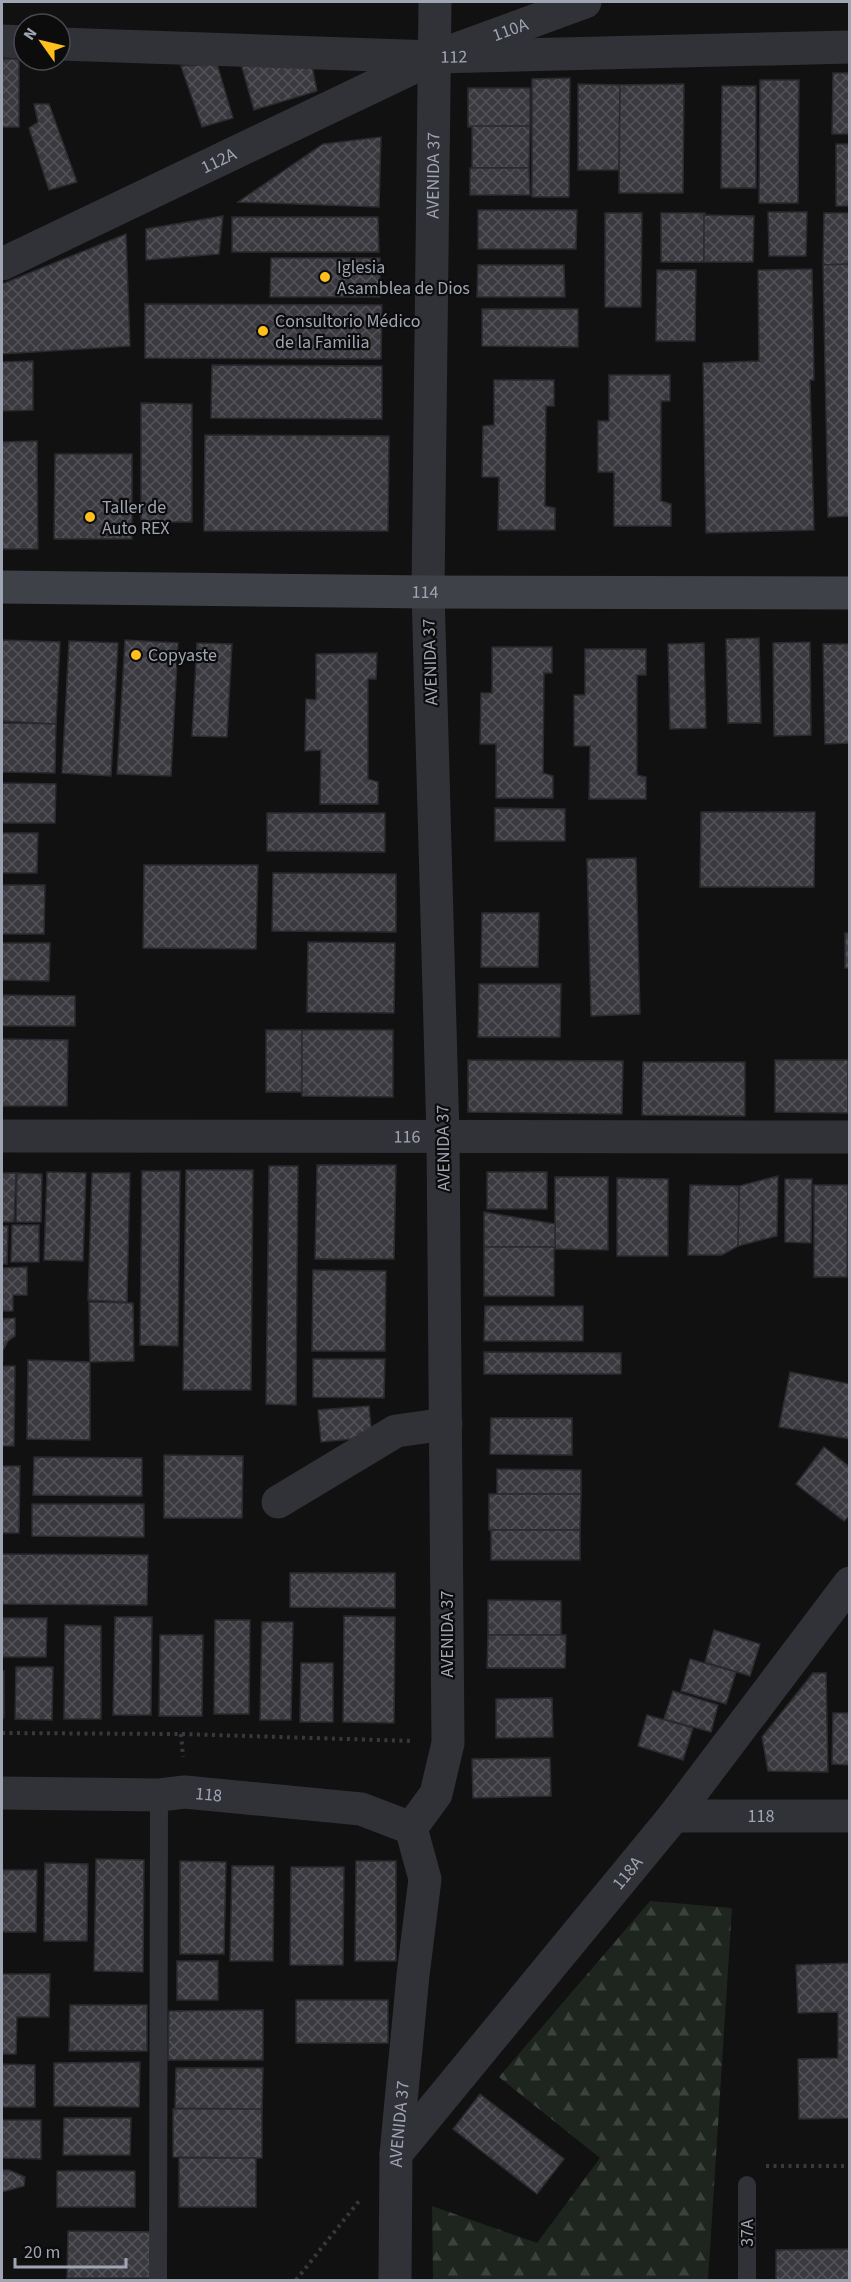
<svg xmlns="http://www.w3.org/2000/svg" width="851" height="2282" font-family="'Source Sans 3',sans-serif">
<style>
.forest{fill:url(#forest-firs)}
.building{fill:url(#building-cross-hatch);stroke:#2b2a2f;stroke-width:1.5}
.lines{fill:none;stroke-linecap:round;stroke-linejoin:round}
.path{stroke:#37393f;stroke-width:4;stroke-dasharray:3 4.5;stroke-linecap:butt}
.service{stroke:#313238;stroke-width:18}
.minor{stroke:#313238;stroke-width:33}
.secondary{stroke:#3f4148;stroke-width:33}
.poi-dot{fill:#ffbf1c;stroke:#0c0c0d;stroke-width:2}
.labels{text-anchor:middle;stroke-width:4.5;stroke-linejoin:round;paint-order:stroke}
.street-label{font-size:18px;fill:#a0a5b4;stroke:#0c0c0d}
.poi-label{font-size:18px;fill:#a0a5b4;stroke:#0c0c0d;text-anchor:start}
</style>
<defs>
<pattern id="forest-firs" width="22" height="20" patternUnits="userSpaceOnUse" patternTransform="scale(1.5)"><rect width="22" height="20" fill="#1d251e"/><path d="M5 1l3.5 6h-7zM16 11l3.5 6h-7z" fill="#3b423c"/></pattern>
<pattern id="building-cross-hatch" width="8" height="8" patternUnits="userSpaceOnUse" patternTransform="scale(1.5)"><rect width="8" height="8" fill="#3a393f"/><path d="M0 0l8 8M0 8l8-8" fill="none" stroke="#535358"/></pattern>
</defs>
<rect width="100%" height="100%" fill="#111112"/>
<path class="forest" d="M650,1901L732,1908L708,2280H433L432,2206L537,2243L600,2158L499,2077Z"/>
<g class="building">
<rect x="2" y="59" width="17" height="68"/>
<path d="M217,64L233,118L202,127L181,66Z"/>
<path d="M241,64L312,66L317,91L254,110Z"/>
<path d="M833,73H850V134H832Z"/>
<path d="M570,78L569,197H532V79Z"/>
<path d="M760,80H799L798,203H759Z"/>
<path d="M578,84L620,85L619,170H578Z"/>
<path d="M684,84L683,193H619L620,85Z"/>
<path d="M722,86H756V188H721Z"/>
<path d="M468,88H530V126L468,127Z"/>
<path d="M34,104H49L77,182L49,190L29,128L38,122Z"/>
<path d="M472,126H530L529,168H472Z"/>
<path d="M381,137L379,207L238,202L323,144Z"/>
<rect x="836" y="144" width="14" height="62"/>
<path d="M470,168H529L530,195H470Z"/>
<path d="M478,210H577L576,249H478Z"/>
<path d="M768,212H807L806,256H769Z"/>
<path d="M605,213H642L641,307H605Z"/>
<path d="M661,213H705L704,262H661Z"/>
<path d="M824,213H850V264L823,265Z"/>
<path d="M704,215L754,216L753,262H704Z"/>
<path d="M223,216L219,254L146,260V229Z"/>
<path d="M232,217H378L379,252H232Z"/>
<path d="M126,234L130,346L2,354V284Z"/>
<path d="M271,258H380V297H270Z"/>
<path d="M850,264V516L828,517L823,265Z"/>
<path d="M478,265H564L565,297H477Z"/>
<path d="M812,269L814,380H810L814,530L706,533L703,363L759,361L758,270Z"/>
<path d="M657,270H696L695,341H656Z"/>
<path d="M145,304L382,305L381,359L145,358Z"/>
<path d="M482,309H578V347L482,346Z"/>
<path d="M33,361V410L2,411V362Z"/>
<path d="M212,365L382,366V419L211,418Z"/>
<path d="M609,375H670V401H661V501L671,504V526H614V472H598V421H609Z"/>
<path d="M494,380H554V406H546L545,506L555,508V530H498L499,477H482L483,426L494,425Z"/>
<path d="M141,403L192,404V522H141Z"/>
<path d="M205,435L389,436L388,531H204Z"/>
<path d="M37,441L38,549H2V442Z"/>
<path d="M55,454H132V539H54Z"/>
<path d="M759,638L761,723H728L726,639Z"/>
<path d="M2,640L60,642L56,724L2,721Z"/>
<path d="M125,640L178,643L171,776L117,774Z"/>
<path d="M69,641L118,643L111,776L62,773Z"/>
<path d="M810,642L811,735L774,736L773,643Z"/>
<path d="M197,643L232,644L227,737L192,736Z"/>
<path d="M704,643L706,728L670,729L668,644Z"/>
<path d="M823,644H850V743L825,744Z"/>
<path d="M492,647H552V673H544L543,773L553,776V798H496V744H480L481,693H492Z"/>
<path d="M585,649H646V675H637V775L646,777V799H589L590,746H574V695H585Z"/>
<path d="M377,653L376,679H368V779L378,782V804H320L321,750L305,751L306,699L316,700V654Z"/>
<path d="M2,723L56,724L55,773L2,772Z"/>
<path d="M2,783L56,784L55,823H2Z"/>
<path d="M495,808L565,809V841H495Z"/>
<path d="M701,812H815L814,887H700Z"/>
<path d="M267,813H385V852L267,851Z"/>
<path d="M2,833H38L37,873H2Z"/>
<path d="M636,858L640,1014L591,1016L587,859Z"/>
<path d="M144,865H258L256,949L143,948Z"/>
<path d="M273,873L396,874V932L272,931Z"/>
<path d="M2,885H45L44,934H2Z"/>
<path d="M482,913H539L538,967H481Z"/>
<rect x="845" y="933" width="5" height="35"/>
<path d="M308,942L395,943L394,1013L307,1012Z"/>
<path d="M2,943H50L49,981L2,980Z"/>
<path d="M479,984H561L560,1037H478Z"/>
<path d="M2,995L75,996V1026H2Z"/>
<rect x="266" y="1030" width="36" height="62"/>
<path d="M302,1030H393V1097L302,1096Z"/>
<path d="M2,1039L68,1040L67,1106H2Z"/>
<path d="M468,1060L623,1061L622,1114L468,1112Z"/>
<path d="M775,1060H848V1113L775,1112Z"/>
<path d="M643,1062H745V1116L642,1115Z"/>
<path d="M317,1165H396L394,1259H315Z"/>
<path d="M269,1166H298L296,1405L266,1404Z"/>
<path d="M186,1170H253L251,1390H183Z"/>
<path d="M142,1171H180L178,1346L140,1345Z"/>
<path d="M47,1172L86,1173L83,1261L44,1260Z"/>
<rect x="487" y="1172" width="60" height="37"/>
<path d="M2,1173H16L14,1222H2Z"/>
<path d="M17,1173L42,1174L41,1222H16Z"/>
<path d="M92,1173H130L127,1302L88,1300Z"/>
<path d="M778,1176L777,1236L738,1246L739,1186Z"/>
<path d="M555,1177H608V1250L555,1249Z"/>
<path d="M617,1178L668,1179V1256H617Z"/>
<path d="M785,1179H812L811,1243L785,1242Z"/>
<path d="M690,1185L739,1186L738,1246L722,1255H688Z"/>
<path d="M814,1185H848L847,1277H814Z"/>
<path d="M484,1212L555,1224V1249L552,1247H484Z"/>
<path d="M12,1225H39V1262H11Z"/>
<path d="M2,1226H8L7,1264H2Z"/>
<rect x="484" y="1247" width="70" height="49"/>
<path d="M27,1267V1295H13V1311H2V1268Z"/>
<path d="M313,1270L386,1271L385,1351H312Z"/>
<path d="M89,1302L133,1303L134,1361L90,1362Z"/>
<path d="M485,1306H583V1341H484Z"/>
<path d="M15,1318V1336L8,1341L3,1351V1361H2V1319Z"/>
<path d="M484,1352L621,1353V1374H484Z"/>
<path d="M313,1359H385L384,1398L313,1397Z"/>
<path d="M28,1360L90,1362V1440L27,1439Z"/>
<path d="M2,1366H15L14,1446H2Z"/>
<path d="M790,1372L850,1384V1439L779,1427Z"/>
<path d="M369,1406L372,1437L321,1442L318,1410Z"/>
<path d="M491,1418H572V1455L490,1454Z"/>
<path d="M824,1447L850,1467V1515L844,1521L796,1484Z"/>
<path d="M164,1455L243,1456L242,1518H164Z"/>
<path d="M34,1457L142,1458V1496L33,1495Z"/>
<path d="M2,1466H20L19,1533H2Z"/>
<path d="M497,1469L581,1470V1494H497Z"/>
<path d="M489,1494H581L580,1530H489Z"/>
<path d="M32,1504H144V1537L32,1536Z"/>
<rect x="491" y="1530" width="89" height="30"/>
<path d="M2,1554L148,1555L147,1605L2,1604Z"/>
<path d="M290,1573H395V1608L290,1607Z"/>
<path d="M488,1600L561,1601V1635H488Z"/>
<path d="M344,1616L395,1617L394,1723L343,1722Z"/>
<path d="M115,1617H152L151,1715H113Z"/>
<path d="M2,1618H47L46,1657H2Z"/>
<path d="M215,1620H250L249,1714H214Z"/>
<path d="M262,1622H293L291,1720H260Z"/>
<path d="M65,1625L101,1626V1719H64Z"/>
<path d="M714,1630L760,1644L750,1676L705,1662Z"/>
<path d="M160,1635H203L202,1716H159Z"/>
<path d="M488,1635H566L565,1668H487Z"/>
<path d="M690,1659L736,1672L726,1704L681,1691Z"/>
<path d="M301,1663H333V1722H300Z"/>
<path d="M16,1667H53L52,1720L15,1719Z"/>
<rect x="2" y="1671" width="2" height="47"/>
<path d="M813,1673H826L828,1772L768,1771L762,1737Z"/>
<path d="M673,1691L718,1705L711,1732L664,1719Z"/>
<path d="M552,1698L553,1737L496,1738V1699Z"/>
<path d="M833,1713H850V1765L832,1764Z"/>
<path d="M647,1715L693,1728L683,1760L638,1746Z"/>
<path d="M550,1758L551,1796L473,1798L472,1759Z"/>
<path d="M96,1859L144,1860L143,1972L94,1971Z"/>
<path d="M180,1861L226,1862L224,1954H180Z"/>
<path d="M356,1861H396V1961H355Z"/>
<path d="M45,1863L88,1864L87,1941H44Z"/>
<path d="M232,1866H274L273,1961H230Z"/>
<path d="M291,1867H344L343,1965H290Z"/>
<path d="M2,1870H37L36,1932H2Z"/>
<rect x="177" y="1961" width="41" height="39"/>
<path d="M850,1963V2118L799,2119L798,2059L838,2058V2012L798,2013L796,1965Z"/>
<path d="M2,1974H50L49,2017H17L16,2054H2Z"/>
<rect x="296" y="2000" width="92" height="43"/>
<path d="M70,2005H147V2051H69Z"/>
<path d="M263,2010V2060H168L169,2011Z"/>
<path d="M140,2062L139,2107L54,2106V2063Z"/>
<path d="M2,2064L35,2065V2107H2Z"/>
<path d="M176,2068H263L262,2109L175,2108Z"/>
<path d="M480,2094L564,2159L537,2194L453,2129Z"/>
<path d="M173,2109H262V2158L173,2157Z"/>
<path d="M64,2118H131L130,2155H63Z"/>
<path d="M2,2120H41V2159L2,2158Z"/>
<rect x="179" y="2158" width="77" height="49"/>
<path d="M2,2170H9L25,2177L24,2186L2,2192Z"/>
<rect x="57" y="2171" width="78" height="36"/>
<path d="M68,2231L154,2232L153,2278H67Z"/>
<path d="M850,2249V2280H776V2250Z"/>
</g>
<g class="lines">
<g class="path">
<path d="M2,1733L181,1734L412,1741"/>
<path d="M181,1734L183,1757"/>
<path d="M766,2166H850"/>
<path d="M296,2280L359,2201"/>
</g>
<g class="service">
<path d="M158,2280L159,1795"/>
<path d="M747,2280V2185"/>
</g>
<g class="minor">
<path d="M2,41L24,42"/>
<path id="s1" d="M60,44L435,57L850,47"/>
<path id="s2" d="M2,264L435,57L585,2"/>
<path id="s3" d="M2,1136L850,1137"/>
<path d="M278,1502L396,1431L446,1424"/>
<path id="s4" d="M2,1793L159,1795L185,1792L361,1809L411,1828"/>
<path id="s5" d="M674,1816H850"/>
<path id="s6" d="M396,2154L674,1816L850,1583"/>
<path id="s7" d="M395,2280L396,2154L413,1975L425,1879L411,1828L436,1794L448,1743L443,1136L428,592L435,2"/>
</g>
<path class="secondary" id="s8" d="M2,587L428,592L850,593"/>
</g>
<g class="poi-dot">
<circle cx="325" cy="277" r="6"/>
<circle cx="263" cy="331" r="6"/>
<circle cx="90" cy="517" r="6"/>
<circle cx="136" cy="655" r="6"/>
</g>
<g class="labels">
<g class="street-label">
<text dy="6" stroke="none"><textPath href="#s2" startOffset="560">110A</textPath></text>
<text dy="6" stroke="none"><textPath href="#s1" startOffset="394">112</textPath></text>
<text dy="6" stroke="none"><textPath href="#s2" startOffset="240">112A</textPath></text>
<text dy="6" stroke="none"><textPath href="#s7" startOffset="2118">AVENIDA 37</textPath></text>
<text dy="6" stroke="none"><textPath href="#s8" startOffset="423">114</textPath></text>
<text transform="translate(430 662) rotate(-92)" y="6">AVENIDA 37</text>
<text dy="6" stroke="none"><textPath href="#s3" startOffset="405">116</textPath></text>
<text transform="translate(443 1148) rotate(-91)" y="6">AVENIDA 37</text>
<text transform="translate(447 1634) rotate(-90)" y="6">AVENIDA 37</text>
<text dy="6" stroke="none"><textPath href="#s4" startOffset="207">118</textPath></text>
<text dy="6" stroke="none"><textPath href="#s5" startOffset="87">118</textPath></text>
<text dy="6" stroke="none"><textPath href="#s6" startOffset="364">118A</textPath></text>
<text dy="6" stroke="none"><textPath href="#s7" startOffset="156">AVENIDA 37</textPath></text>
<text transform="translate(747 2233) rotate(-90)" y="6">37A</text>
</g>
<g class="poi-label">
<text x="337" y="273">Iglesia<tspan x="337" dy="21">Asamblea de Dios</tspan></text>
<text x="275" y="327">Consultorio Médico<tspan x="275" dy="21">de la Familia</tspan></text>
<text x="102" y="513">Taller de<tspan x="102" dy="21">Auto REX</tspan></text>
<text x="148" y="661">Copyaste</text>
</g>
</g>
<rect width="851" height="2282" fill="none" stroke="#a0a5b4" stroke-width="6"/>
<g transform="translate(42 42) rotate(304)"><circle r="28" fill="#0c0c0d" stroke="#474950" stroke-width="1.5"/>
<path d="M0-4.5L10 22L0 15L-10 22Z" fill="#ffbf1c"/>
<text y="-9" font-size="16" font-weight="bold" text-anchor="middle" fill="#a0a5b4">N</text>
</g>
<path d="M15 2258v9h111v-9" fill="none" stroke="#a0a5b4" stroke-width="3"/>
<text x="24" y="2258" font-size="18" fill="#a0a5b4" stroke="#0c0c0d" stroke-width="4.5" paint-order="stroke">20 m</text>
</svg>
